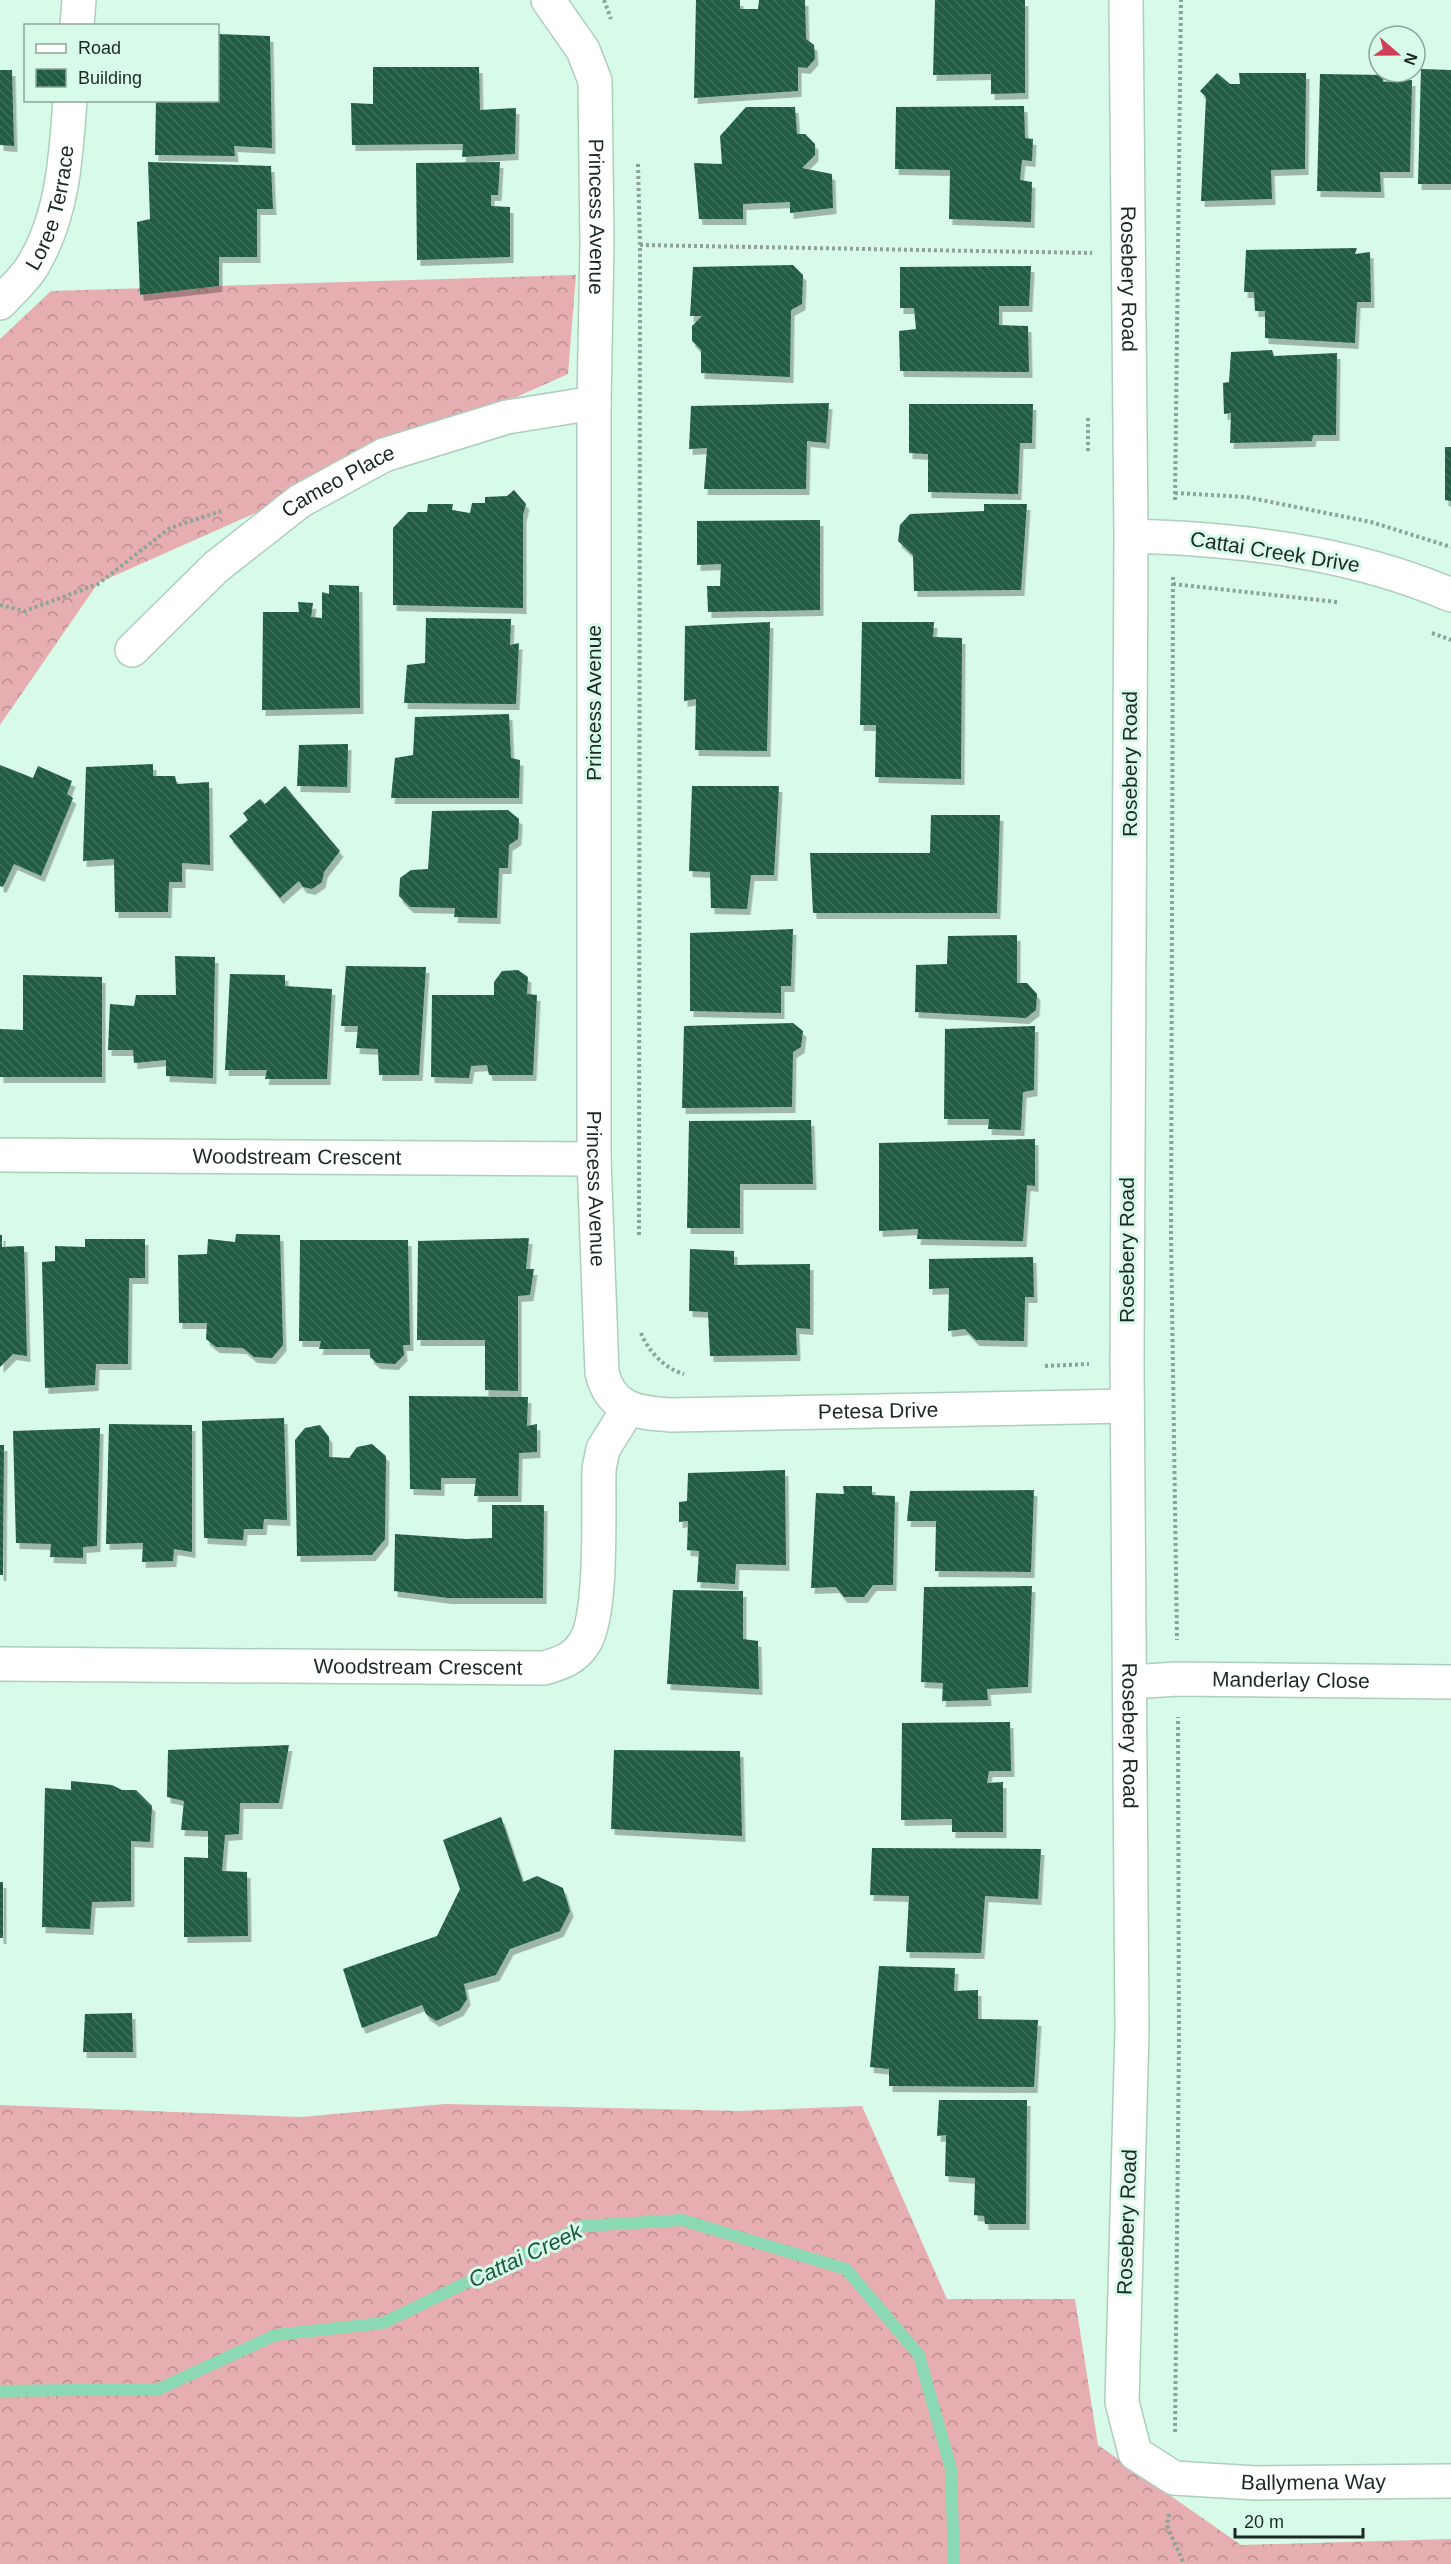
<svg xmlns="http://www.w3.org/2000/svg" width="1451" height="2564" font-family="Arial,sans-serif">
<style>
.forest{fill:url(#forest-crowns)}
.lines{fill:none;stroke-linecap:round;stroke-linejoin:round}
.stream{stroke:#8ad9b4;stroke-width:12}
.building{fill:url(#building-back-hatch);filter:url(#shadow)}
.minor-casing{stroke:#aecebd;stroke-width:36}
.tertiary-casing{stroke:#aecebd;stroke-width:36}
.path{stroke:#8ba497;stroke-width:4;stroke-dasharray:3 3;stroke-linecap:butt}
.minor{stroke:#fff;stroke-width:33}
.tertiary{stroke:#fff;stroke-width:33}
.labels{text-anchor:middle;stroke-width:6;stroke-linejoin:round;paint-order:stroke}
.street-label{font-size:21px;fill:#1c2923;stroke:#d8fae8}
.water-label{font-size:22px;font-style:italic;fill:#1c5840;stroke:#d8fae8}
</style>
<defs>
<pattern id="forest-crowns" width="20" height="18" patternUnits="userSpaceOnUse" patternTransform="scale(1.5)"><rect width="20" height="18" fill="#e7aeb1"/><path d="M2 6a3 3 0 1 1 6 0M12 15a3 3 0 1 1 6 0" fill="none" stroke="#ba8e90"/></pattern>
<pattern id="building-back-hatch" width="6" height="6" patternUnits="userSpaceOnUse" patternTransform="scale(1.5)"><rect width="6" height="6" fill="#205c43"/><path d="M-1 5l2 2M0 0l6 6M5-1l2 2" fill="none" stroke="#3f705b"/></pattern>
<filter id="shadow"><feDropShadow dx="3.5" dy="6" stdDeviation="0" flood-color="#0004"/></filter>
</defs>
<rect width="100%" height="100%" fill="#d8fae8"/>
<g class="forest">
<path d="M576,275L568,374L98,583L0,725V339L51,291Z"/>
<path d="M445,2104L740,2111L862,2106L947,2299H1075L1098,2445L1241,2545L1451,2539V2564H0V2105L301,2117Z"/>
</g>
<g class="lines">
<path class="stream" d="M0,2391L159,2389L275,2335L383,2323L583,2226L682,2220L846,2269L919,2355L951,2469L954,2564"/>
</g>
<g class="building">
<path d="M696,0H740V9H758L759,0H805L806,39L814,45L815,59L807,68L798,67V91L694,98Z"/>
<path d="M935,0H1025V93L991,94V74L933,75Z"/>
<path d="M218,34L270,36L272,148L234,146L235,156L155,155L156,100H218Z"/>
<path d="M373,67H479L480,110L516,108L515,154L462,157L463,144L352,145L351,103L373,104Z"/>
<path d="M1421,69L1451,70V184H1418Z"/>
<path d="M0,70H12L14,146L0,145Z"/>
<path d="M1217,73L1230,84H1240L1239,73H1306L1305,169L1271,170L1272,199L1201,201L1206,97L1200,91Z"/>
<path d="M1320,74L1384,75L1383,82L1412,80L1410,172H1380L1381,192L1317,191Z"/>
<path d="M1024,106L1025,138L1033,139L1032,161L1022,160L1020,180L1032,182L1031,222L949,219L950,170L895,169L896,107Z"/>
<path d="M746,107H795L797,134H805L815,144V155L802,168L832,174L833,208L790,213V202L743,204V219H699L694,163L722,164L720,136Z"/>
<path d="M148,162L271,166L273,209H257V257H219V286L140,295L137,222L150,219Z"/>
<path d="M500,162L498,195H491V206L510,207V257L417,260L416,163Z"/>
<path d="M1357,248L1355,254L1370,252L1371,302H1357L1355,343L1265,338V311H1255L1254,292H1244L1246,250Z"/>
<path d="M793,265L803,275L802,304L791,310L790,377L701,373V350L692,341V326L702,316H690L693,267Z"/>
<path d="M1031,266L1029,306H999V325L1028,326L1029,372L900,371L899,331L916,329L914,308H900V267Z"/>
<path d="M1272,350L1274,356L1337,353L1336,435H1313L1312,441L1230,443L1231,413L1224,414L1223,383L1229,382L1231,352Z"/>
<path d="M829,403L826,443L807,441L806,489H704L707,448L689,449L691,406Z"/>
<path d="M909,404H1033L1032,443H1020L1018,494L928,492V454L909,453Z"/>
<path d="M1445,447H1451V501L1445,500Z"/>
<path d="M514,490L526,504L523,515V608L393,605V528L408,512H427L428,504H453L452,510L470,513L472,503H485V497L507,496Z"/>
<path d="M984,504H1027L1021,590L914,591L913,555L898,541L900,525L910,514L984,511Z"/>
<path d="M820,520V610L708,612L707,586H720L721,564L697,565V521Z"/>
<path d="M329,585L359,586L360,708L262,710L263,612H299L298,602L313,603L311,617L322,618V592L329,594Z"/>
<path d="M426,618L511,619L510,645L519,643L516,704L404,703L407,665L425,663Z"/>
<path d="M770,622L767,751L695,750L696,699L684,701L685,626Z"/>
<path d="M862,622H934L933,637L962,638L961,779L875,777L876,725H860Z"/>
<path d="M509,714L511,758L520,760L519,798H391L395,758L413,755L415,717Z"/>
<path d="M348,744L347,787L297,786L299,745Z"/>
<path d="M153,764V776H175L177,784L209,782L210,865L182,863V882H169L168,912H115L114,859L83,861L86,767Z"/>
<path d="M0,765L33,778L38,766L72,781L67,794L73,798L41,876L14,864L3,887L0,886Z"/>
<path d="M285,786L340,851L324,872L322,882L312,889L303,887L299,881L280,898L229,836L248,820L243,813L260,799L265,804Z"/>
<path d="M692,786H779L774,875H751L747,909L711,908L710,872L689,871Z"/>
<path d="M508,810L519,819L518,839L509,845L508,868H499L497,918L454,917L455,908L410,907L399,896L400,878L411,870L428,869L432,811Z"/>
<path d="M931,815H1000L997,913H813L810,853H930Z"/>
<path d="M793,929L791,986H781V1013L690,1011V933Z"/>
<path d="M1017,935V983H1027L1037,994L1036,1010L1026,1018L915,1012L916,965L947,964L948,936Z"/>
<path d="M175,956L215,957L213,1078L166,1076V1060L134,1063L133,1050H108L110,1004L134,1006L136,995H176Z"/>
<path d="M346,966L426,967L419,1075H379L378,1049L356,1048L358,1026H341Z"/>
<path d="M518,970L528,977L527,994L537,995L533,1075H489L487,1065L471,1066L469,1078L431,1077L432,995H494V982L502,971Z"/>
<path d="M230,974L285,975V986L332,989L327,1079H265L267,1070H225Z"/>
<path d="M23,975L102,977V1077H0V1029L23,1030Z"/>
<path d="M793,1023L803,1031L801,1047L793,1052L792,1107L682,1108L684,1026Z"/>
<path d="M1035,1026L1034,1090L1023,1092L1021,1130L988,1129L989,1119H944L945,1029Z"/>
<path d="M811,1120L813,1184H740V1228H687L689,1121Z"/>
<path d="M1035,1139V1186L1027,1185L1023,1241L917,1239L918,1229L879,1231V1143Z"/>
<path d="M236,1234L280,1235L283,1345L272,1358L254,1357L243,1348L216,1347L206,1339L207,1323H179L178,1255L207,1254L208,1239L235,1242Z"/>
<path d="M0,1235H2V1247L24,1246L27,1356L13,1354L0,1367Z"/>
<path d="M529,1238L526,1269H534L530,1295L518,1296V1391L485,1390V1340H417L418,1241Z"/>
<path d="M85,1239H145V1278H129L128,1364H96L95,1385L45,1388L42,1262L55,1261V1246L85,1247Z"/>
<path d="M300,1240H408L410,1345H403L404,1355L395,1364L377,1363L370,1357V1349H319L321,1341H299Z"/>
<path d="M690,1249L734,1251V1265L810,1264V1329L796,1328L797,1355L710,1356L708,1312L689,1311Z"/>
<path d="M1033,1257L1034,1297H1025L1024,1341L976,1340L965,1329L948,1331L949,1288L929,1289V1259Z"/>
<path d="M409,1396L528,1397L527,1426L537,1424V1452L519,1453L518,1496H474L476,1478H441V1490L410,1489Z"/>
<path d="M284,1418L287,1520L264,1519L263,1529H244L243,1540L204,1538L202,1421Z"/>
<path d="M109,1424L192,1425V1552L174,1549L173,1561L142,1562L143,1543L106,1544Z"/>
<path d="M320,1425L329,1437V1457L349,1458L357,1447L372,1444L386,1456L385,1539L372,1555L297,1556L295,1440L305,1428Z"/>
<path d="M100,1428L97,1546L83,1547V1558L50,1557L51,1544L16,1543L13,1431Z"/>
<path d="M0,1445H4L3,1575H0Z"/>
<path d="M785,1470L786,1565L736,1564L735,1584L697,1582L699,1551L687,1550L688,1521L679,1522V1502L687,1501L688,1473Z"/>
<path d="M843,1486H872V1495L895,1496L893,1585H873L864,1597H844L836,1587L811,1588L816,1493L844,1494Z"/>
<path d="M1034,1490L1031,1572L935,1571L936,1521H907L910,1491Z"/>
<path d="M492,1505H544L543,1598H448L394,1591L395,1534L466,1539L492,1538Z"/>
<path d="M1032,1586L1028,1687L987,1689L988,1700L942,1701L943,1683L921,1682L924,1587Z"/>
<path d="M673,1590L743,1591V1639L758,1641L759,1689L667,1684Z"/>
<path d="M1010,1722L1011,1771H989L987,1783L1003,1782V1832H952V1819L901,1820L902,1723Z"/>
<path d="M289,1745L279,1803H240L239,1834L225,1835L222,1871L247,1872L248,1936L184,1937V1857L208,1858V1831L181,1830L184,1801L167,1797L168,1750Z"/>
<path d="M614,1750L740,1751L742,1836L611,1829Z"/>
<path d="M71,1781L112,1785L122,1790H136L152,1806L150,1842L131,1841V1901L92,1902L90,1929L42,1927L45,1788L71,1790Z"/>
<path d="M501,1817L523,1882L537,1876L563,1888L570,1911L560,1931L510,1949L496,1975L464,1984L467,1999L460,2010L436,2021L426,2014L422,2005L362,2028L343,1969L437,1936L460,1889L443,1840Z"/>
<path d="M872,1848L1041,1849L1038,1899L985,1896L981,1953L906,1952L909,1896L870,1895Z"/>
<rect x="0" y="1882" width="3" height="56"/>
<path d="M879,1966L955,1968L954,1991L978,1990V2019L1038,2020L1034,2087L889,2086V2069L870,2067Z"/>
<path d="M132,2013L133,2052H83L85,2014Z"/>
<path d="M939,2100H1027L1026,2224H985L984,2216L974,2215L975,2178L945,2176L946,2135L937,2136Z"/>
</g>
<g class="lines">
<defs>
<g id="minor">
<path id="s1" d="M548,0L583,50L595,81L597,244L594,403V1159L602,1373C611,1410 639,1413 671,1415L1127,1406"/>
<path d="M77,26L79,0"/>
<path id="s2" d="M0,303C11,291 25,279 33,265C63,215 66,157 70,100"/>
<path id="s3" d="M1451,595C1351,552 1239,539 1131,536L1127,1363L1132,2030L1122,2402L1135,2453L1174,2478L1256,2483L1451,2481"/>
<path id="s4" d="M132,650L216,567L300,501L384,455L507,417L594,403"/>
<path id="s5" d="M0,1155L594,1159"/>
<path id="s6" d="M0,1664L544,1668C561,1663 575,1659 585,1642C603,1613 598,1508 599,1469L603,1449L628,1409"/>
<path id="s7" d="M1131,1682L1177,1679L1451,1682"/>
</g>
<g id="tertiary">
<path id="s8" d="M1126,0L1131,536"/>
</g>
</defs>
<use href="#minor" class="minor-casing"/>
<use href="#tertiary" class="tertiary-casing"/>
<g class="path">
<path d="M604,0L611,19"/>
<path d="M638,164L640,245L639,1236"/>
<path d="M640,245L1092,253"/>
<path d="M1088,451V415"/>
<path d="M1175,493L1246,497L1371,522L1451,547"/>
<path d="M1175,500L1181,0"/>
<path d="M1173,577L1171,1236L1177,1640"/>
<path d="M1173,584L1337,602"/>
<path d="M0,605L25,611L98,584L170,528L221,511"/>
<path d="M1432,633L1451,640"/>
<path d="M641,1333C648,1351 665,1369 684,1374"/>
<path d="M1045,1366L1089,1364"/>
<path d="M1175,2432L1179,2042L1178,1717"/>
<path d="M1169,2514L1167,2526L1184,2564"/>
</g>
<use href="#minor" class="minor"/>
<use href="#tertiary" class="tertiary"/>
</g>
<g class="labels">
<g class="street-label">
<text dy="7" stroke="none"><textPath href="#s2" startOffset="111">Loree Terrace</textPath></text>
<text dy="7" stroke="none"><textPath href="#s1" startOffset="230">Princess Avenue</textPath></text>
<text dy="7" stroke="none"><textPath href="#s8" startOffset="279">Rosebery Road</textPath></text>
<text dy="7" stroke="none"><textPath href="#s4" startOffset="268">Cameo Place</textPath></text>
<text transform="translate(1275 552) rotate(9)" y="7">Cattai Creek Drive</text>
<text transform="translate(594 703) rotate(-90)" y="7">Princess Avenue</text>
<text transform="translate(1130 764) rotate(-90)" y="7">Rosebery Road</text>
<text dy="7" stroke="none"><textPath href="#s5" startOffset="297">Woodstream Crescent</textPath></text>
<text dy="7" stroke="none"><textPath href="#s1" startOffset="1202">Princess Avenue</textPath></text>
<text transform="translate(1127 1250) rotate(-90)" y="7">Rosebery Road</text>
<text dy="7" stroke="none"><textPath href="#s1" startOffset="1682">Petesa Drive</textPath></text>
<text dy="7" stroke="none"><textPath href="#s6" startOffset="418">Woodstream Crescent</textPath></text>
<text dy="7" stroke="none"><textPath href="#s7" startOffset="160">Manderlay Close</textPath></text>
<text dy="7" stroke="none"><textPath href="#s3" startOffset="1527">Rosebery Road</textPath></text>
<text transform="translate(1127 2222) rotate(-88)" y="7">Rosebery Road</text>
<text dy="7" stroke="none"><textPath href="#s3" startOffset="2432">Ballymena Way</textPath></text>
</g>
<g class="water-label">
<text transform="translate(525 2255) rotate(-25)" y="8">Cattai Creek</text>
</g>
</g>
<rect x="24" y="24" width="195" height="78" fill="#d8fae8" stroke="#8da699" stroke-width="1.5"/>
<rect x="36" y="44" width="30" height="9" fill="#ffffff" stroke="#8da699" stroke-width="1.5"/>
<text x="78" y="54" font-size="18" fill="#1c2923">Road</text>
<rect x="36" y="69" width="30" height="18" fill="url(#building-back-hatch)" stroke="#8da699" stroke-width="1.5"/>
<text x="78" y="84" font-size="18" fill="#1c2923">Building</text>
<g transform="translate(1397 54) rotate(110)"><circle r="28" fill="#d8fae8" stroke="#8da699" stroke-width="1.5"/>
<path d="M0-4.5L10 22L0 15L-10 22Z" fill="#cf3f57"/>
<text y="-9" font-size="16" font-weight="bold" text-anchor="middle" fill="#1c2923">N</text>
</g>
<path d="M1235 2528v9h128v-9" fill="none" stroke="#1c2923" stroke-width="3"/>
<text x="1244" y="2528" font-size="18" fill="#1c2923" stroke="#d8fae8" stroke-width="4.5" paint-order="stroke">20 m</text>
</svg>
